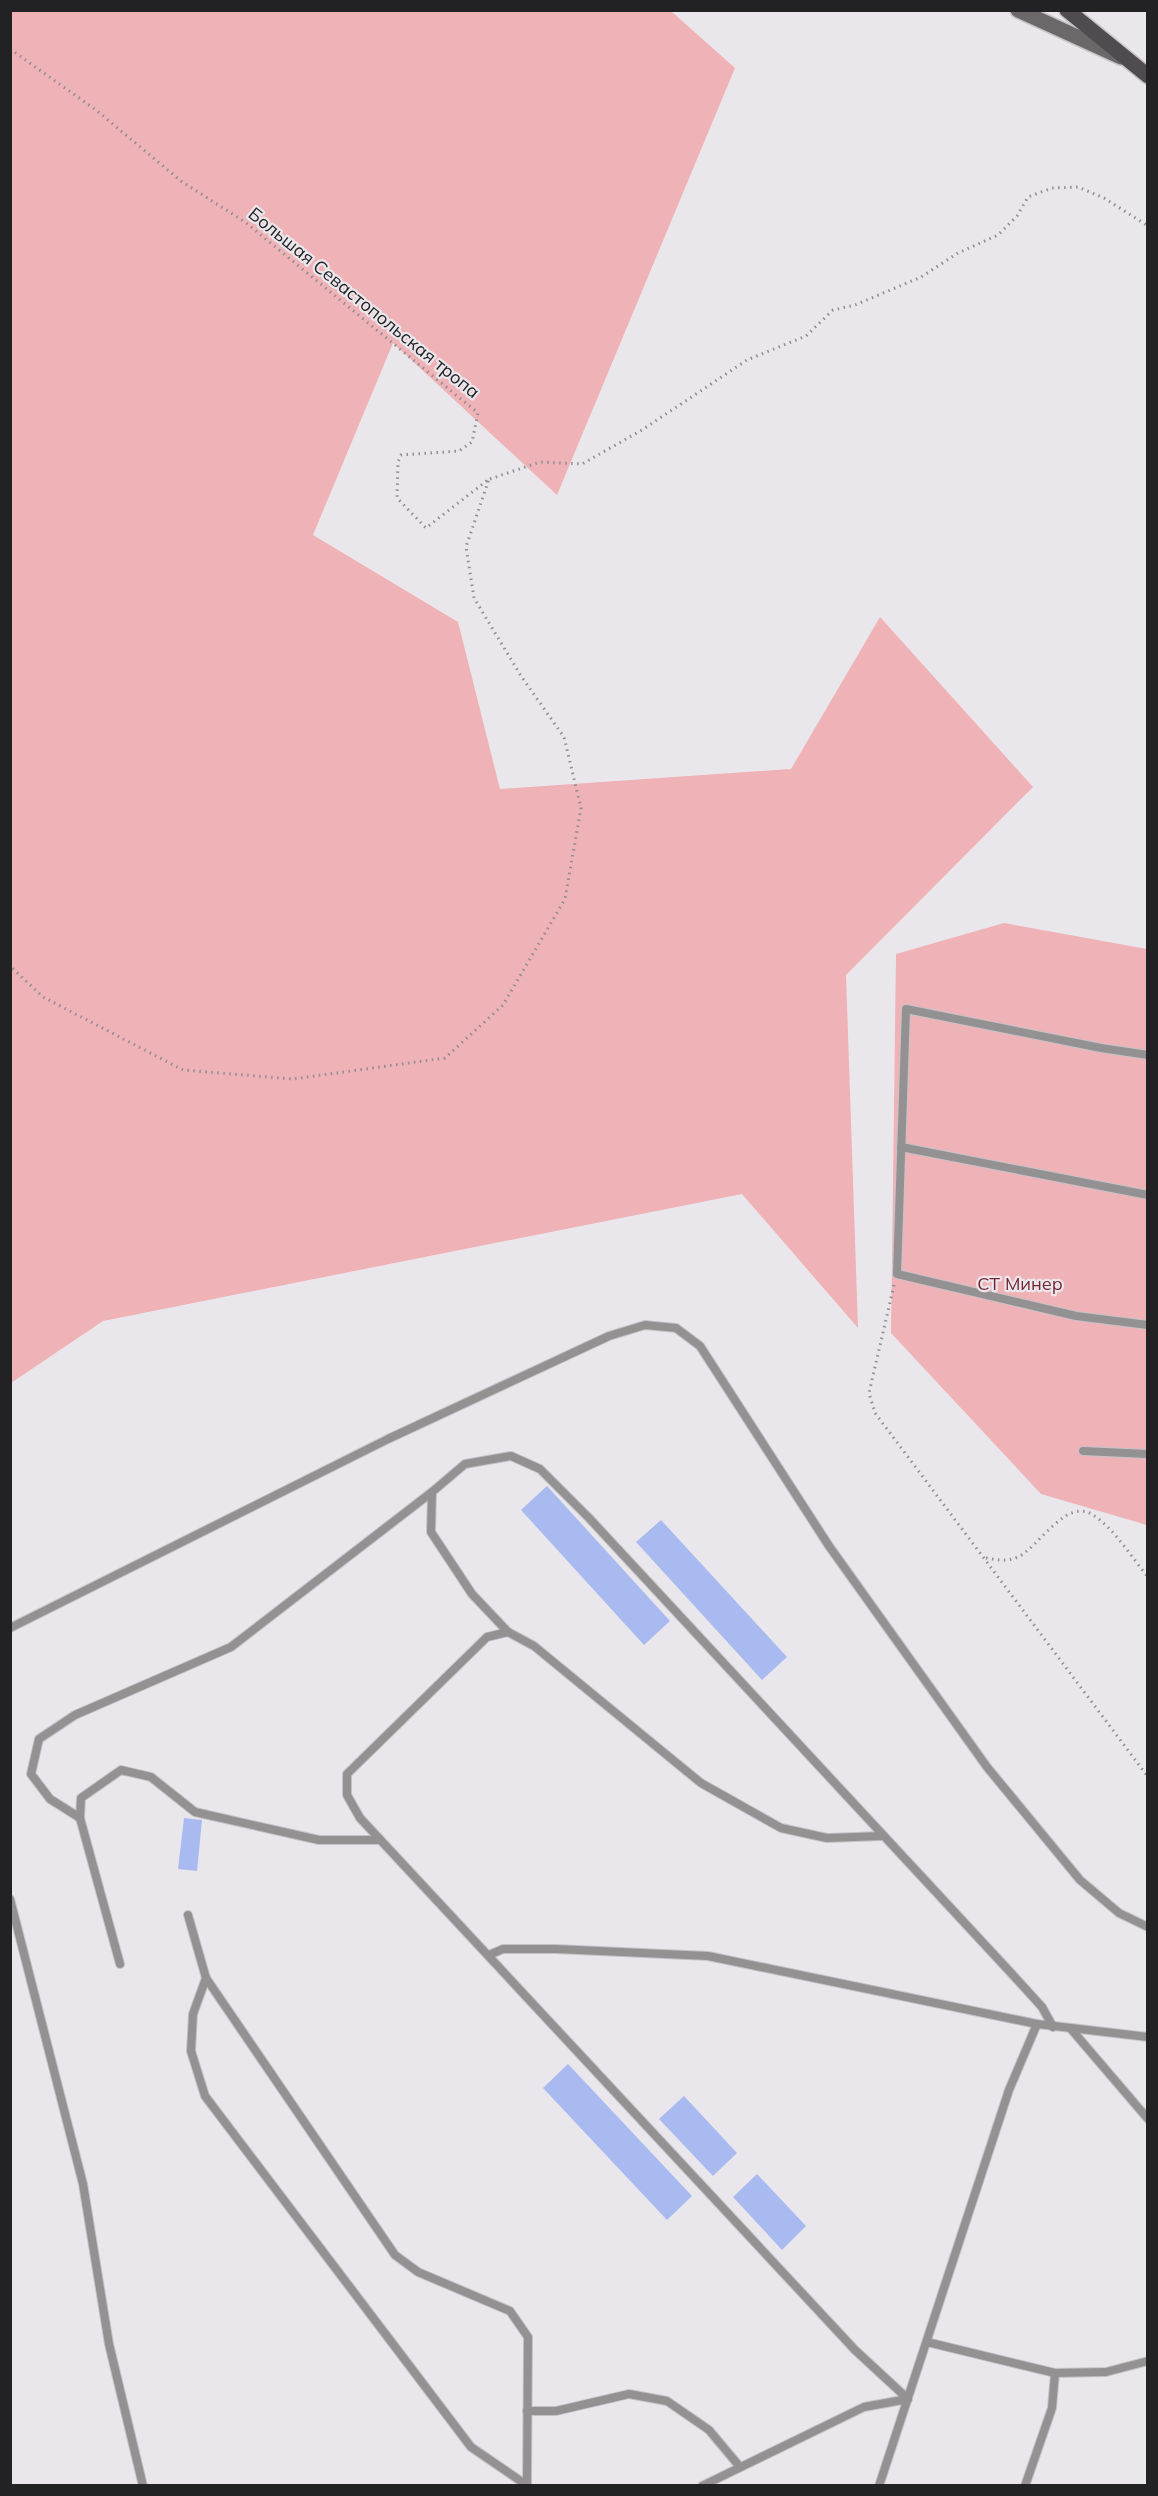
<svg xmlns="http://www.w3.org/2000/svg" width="1158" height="2496" font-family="Mulish,sans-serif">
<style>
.green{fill:#efb2b6}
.building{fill:#a9baf1}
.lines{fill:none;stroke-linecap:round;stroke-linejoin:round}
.lane-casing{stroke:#c6c3c8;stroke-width:10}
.secondary-casing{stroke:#c6c3c8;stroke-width:18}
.primary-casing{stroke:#c6c3c8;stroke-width:18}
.path{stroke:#908e92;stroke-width:3;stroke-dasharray:1.5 4.5;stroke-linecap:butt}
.lane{stroke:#949193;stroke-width:8}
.secondary{stroke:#6b686a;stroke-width:15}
.primary{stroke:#4f4b4e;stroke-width:15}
.labels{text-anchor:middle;stroke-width:4.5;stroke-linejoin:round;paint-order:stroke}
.street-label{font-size:18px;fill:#222123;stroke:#eae7ec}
.park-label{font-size:18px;fill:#762734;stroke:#eae7ec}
</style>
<rect width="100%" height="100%" fill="#eae7ec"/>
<g class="green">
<path d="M11,10L671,11L735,68L557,495L393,343L313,535L458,622L500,789L791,769L880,617L1033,787L846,975L858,1328L742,1194L103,1321L11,1383Z"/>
<path d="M1004,923L1147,949V1525L1041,1494L891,1333L896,954Z"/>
</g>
<g class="building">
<path d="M547,1486L670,1621L644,1645L521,1510Z"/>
<path d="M661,1520L787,1657L762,1680L636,1542Z"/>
<path d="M184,1818L202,1820L197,1871L178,1869Z"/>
<path d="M568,2064L692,2196L667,2220L543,2088Z"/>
<path d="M684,2096L737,2153L713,2176L659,2119Z"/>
<path d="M757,2174L806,2226L782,2250L733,2197Z"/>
</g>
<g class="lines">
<defs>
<g id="lane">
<path d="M1148,1055L1101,1048L906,1009L897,1274L1076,1316L1148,1325"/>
<path d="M901,1147L1148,1195"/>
<path d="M1083,1451L1148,1454"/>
<path d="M10,1628L388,1439L609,1336L645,1325L676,1328L700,1346L829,1546L987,1767L1080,1880L1119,1913L1148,1927"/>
<path d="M508,1632L472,1594L431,1532L432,1492L465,1464L511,1456L540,1469L589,1518L1012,1974L1042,2007L1053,2027"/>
<path d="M80,1818L50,1799L31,1774L39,1739L75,1715L231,1647L432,1492"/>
<path d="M10,1899L83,2184L109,2344L143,2486"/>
<path d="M188,1915L206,1978L193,2014L191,2051L205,2096L471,2447L528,2486"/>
<path d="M489,1955L503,1949H556L708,1956L1037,2024L1148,2037"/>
<path d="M120,1964L80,1818L81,1798L121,1770L151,1777L195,1812L319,1840H380"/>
<path d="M206,1978L395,2255L418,2272L510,2311L528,2337L527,2485"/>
<path d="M1071,2029L1148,2119"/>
<path d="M927,2342L1055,2373L1106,2372L1148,2361"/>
<path d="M527,2411H556L629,2394L667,2401L709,2430L740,2467"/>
<path d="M702,2486L864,2407L908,2399L855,2350L360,1818L347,1795V1774L487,1637L508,1632L534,1646L701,1783L781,1828L827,1838L882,1836"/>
<path d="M879,2486L1009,2090L1037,2024"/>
<path d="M1025,2486L1052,2408L1055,2373"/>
</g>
<path id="secondary" d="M1018,10L1121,57"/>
<path id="primary" d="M1067,10L1148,76"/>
</defs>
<use href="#lane" class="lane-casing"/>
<use href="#secondary" class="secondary-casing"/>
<use href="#primary" class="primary-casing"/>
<g class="path">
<path d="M10,49L96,110L181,181L245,222L478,413L472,442L459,451L401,455L398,462L397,498L426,528L489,479L466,547L474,598L521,676L564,737L581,808L565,899L503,1005L445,1058L293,1079L183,1070L43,997L10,966"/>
<path d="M490,479L540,462L582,464L642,430L747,360L806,336L833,310L855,305L921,277L958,253L998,235L1017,216L1028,197L1052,188L1078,187L1104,198L1148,226"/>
<path d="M894,1285L869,1393L875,1413L1148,1777"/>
<path d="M986,1558C997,1560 1007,1562 1018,1557C1039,1547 1066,1497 1093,1515C1115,1529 1131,1557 1148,1577"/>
</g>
<use href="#lane" class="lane"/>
<use href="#secondary" class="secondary"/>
<use href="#primary" class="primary"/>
</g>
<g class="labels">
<g class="street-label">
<text transform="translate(364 303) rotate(39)" y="6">Большая Севастопольская тропа</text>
</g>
<g class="park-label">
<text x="1020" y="1290">СТ Минер</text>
</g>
</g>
<rect width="1158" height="2496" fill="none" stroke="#222123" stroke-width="24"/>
</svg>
